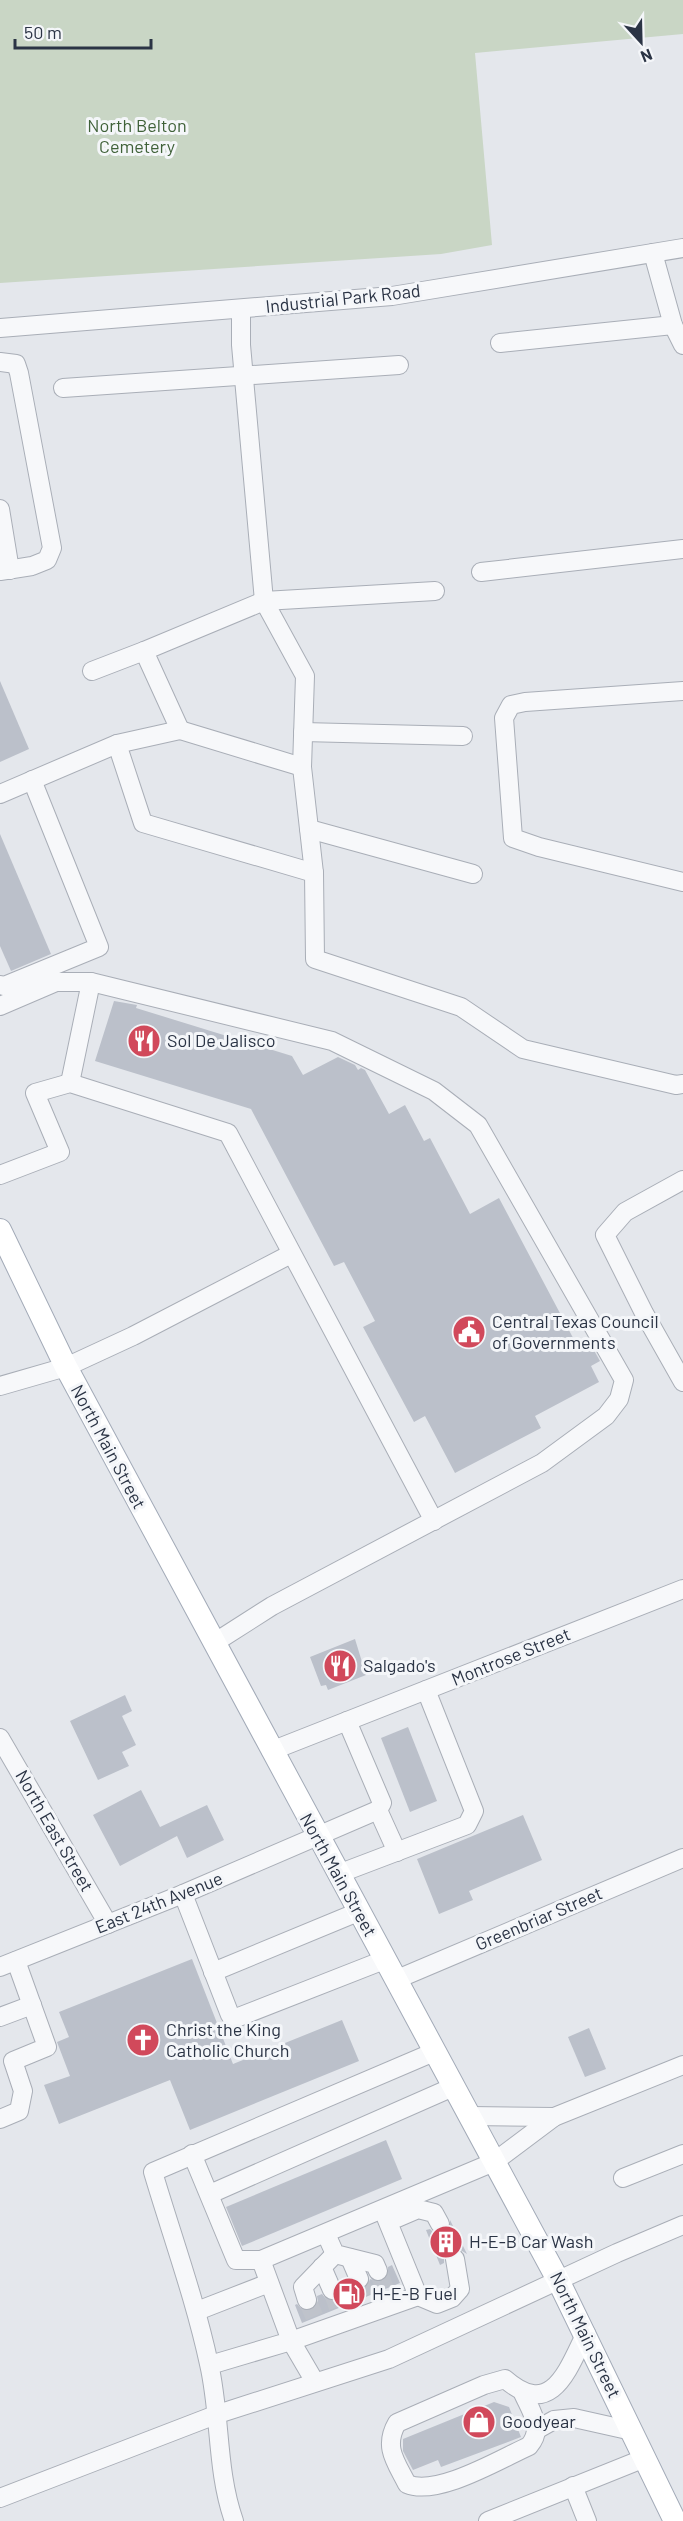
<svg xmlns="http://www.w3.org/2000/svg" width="683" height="2521" font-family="Barlow,sans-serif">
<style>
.green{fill:#c9d6c5}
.building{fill:#bbc0ca}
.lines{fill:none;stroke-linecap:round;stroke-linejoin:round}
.minor-tunnel{stroke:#bfc3cb;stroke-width:18;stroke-dasharray:18 9;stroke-linecap:butt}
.minor-casing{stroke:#a9aeb7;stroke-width:20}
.major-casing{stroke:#a3abb8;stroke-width:24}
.minor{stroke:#f7f8fa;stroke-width:18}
.major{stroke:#fff;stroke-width:22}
.labels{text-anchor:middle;stroke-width:6;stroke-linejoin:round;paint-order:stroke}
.park-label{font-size:18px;fill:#3f6138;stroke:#f4f6f9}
.street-label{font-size:18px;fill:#2b3445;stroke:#f4f6f9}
.poi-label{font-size:18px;fill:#2b3445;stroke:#f4f6f9;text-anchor:start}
</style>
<rect width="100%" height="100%" fill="#e4e7ec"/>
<path class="green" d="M0,0H683V34L475,53L492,245L441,254L0,283Z"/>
<g class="building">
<path d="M0,681L29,749L0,762Z"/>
<path d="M0,834L51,954L11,971L0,946Z"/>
<path d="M114,1001L137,1005L136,1008L292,1056L303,1075L338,1057L355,1065L358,1070L361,1068L365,1070L389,1114L405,1105L424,1141L430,1138L470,1214L499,1198L580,1351L591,1345L600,1361L591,1366L599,1382L535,1416L541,1428L455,1473L425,1416L414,1422L363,1327L375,1321L344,1262L334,1266L251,1109L95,1061Z"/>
<path d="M355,1639L366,1675L328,1690L326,1685L321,1686L310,1657Z"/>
<path d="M125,1695L132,1711L122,1716L136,1745L122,1752L129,1766L98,1780L70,1721Z"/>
<path d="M408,1727L437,1801L410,1812L381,1738Z"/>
<path d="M141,1790L160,1827L207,1805L224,1840L187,1858L177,1836L120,1866L93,1815Z"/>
<path d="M523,1815L542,1860L469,1891L473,1900L439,1914L417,1859Z"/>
<path d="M192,1959L233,2064L342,2020L359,2061L190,2130L170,2080L59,2124L44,2085L70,2076L57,2042L69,2037L59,2012Z"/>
<path d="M589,2028L606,2069L585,2077L568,2037Z"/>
<path d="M386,2140L402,2179L242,2246L226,2207Z"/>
<path d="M450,2220L467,2254L459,2249L453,2248L447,2251L444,2256V2263L440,2265L426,2230L430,2229L435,2234H445L450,2229Z"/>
<path d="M392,2265L400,2283L302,2323L295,2305L297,2304L304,2311H311L318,2303L317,2296L322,2294L326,2299L336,2300L341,2296L342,2286L348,2283L353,2288L363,2289L368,2285L370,2279L377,2282L387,2278L388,2267Z"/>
<path d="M494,2402L509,2407L521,2437L441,2467L438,2460L413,2470L403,2451V2439Z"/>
</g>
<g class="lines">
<g class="minor-tunnel">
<path d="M440,2224L455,2259"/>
<path d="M378,2271L385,2289"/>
<path d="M359,2279L366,2297"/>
<path d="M332,2290L338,2308"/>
<path d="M307,2300L315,2318"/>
</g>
<defs>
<g id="minor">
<path d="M653,253L673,325L683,345"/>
<path d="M241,310V345L264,601L305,676L302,767L314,873"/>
<path d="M0,328L392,296L683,248"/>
<path d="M500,343L673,325"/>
<path d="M0,362L16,364L19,373L52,548L47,560L32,566L0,571"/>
<path d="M63,388L399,365"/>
<path d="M0,509L10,570"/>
<path d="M481,572L683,549"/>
<path d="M92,671L144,651"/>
<path d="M683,691L525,702L511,705L504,718L513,838L539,847L683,882"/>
<path d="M180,730L302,767"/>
<path d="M303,732L463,736"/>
<path d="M117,744L143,823L314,873L315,959L461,1007L523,1049L676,1085L683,1084"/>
<path d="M0,794L117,744L180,730L144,651L264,601L435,591"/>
<path d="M309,829L473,874"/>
<path d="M0,985L4,986L99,947L32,780"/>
<path d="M0,1006L56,982H91L332,1041L434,1091L478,1125L624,1380L619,1399L606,1416L542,1463L272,1606L214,1643"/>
<path d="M70,1083L91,982"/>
<path d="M0,1175L60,1152L35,1093L70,1083L228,1133L434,1521"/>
<path d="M683,1180L625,1212L605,1235L644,1313L683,1382"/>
<path d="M0,1386L66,1367L133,1336L291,1254"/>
<path d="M0,1738L108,1924"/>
<path d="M271,1751L683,1589"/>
<path d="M378,1810L397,1852"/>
<path d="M338,1874L467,1825L474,1811L426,1690"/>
<path d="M183,1894L230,2015L236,2018L384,1960"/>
<path d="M0,1967L183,1894L378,1810L382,1803L347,1721"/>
<path d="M213,1972L358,1912"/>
<path d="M395,1980L683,1858"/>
<path d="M0,2017L32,2005"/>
<path d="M469,2116L554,2117"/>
<path d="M0,2119L19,2111L23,2091L13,2061L47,2047L16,1961"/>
<path d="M192,2154L236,2260H261L494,2162L554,2117L683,2065"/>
<path d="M623,2178L683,2154"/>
<path d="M210,2194L453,2087"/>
<path d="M397,2218L418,2209L434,2213L440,2224"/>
<path d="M326,2234L335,2254L375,2264L378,2271"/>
<path d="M350,2258L359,2279"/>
<path d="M322,2267L332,2290"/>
<path d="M418,2296L437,2304L452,2298L460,2289L455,2259"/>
<path d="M307,2300L303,2287L335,2254"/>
<path d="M197,2311L269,2283"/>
<path d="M210,2365L291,2341L261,2260"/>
<path d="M315,2382L291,2341L418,2296L383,2210"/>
<path d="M522,2391C530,2410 545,2428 529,2446C500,2459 437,2497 407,2484C396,2462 383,2447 397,2423L484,2385L505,2379C552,2420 568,2369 586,2333"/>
<path d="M538,2429L554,2420L574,2418L632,2431"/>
<path d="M573,2486L587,2521"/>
<path d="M0,2498L218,2414L389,2359L617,2253L683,2225"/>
<path d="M234,2521C216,2470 221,2416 209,2364C195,2299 172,2236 153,2172L434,2052"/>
<path d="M488,2521L645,2458"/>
</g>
<path id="major" d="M0,1230L66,1367L558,2280L675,2521"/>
</defs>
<use href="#minor" class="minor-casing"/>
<use href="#major" class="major-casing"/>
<use href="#minor" class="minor"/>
<use href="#major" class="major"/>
</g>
<defs>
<symbol id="restaurant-disc" viewBox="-11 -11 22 22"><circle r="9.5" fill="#d1495b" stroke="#f4f6f9"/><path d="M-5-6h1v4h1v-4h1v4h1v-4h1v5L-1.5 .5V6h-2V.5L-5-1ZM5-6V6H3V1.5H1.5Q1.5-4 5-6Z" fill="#fff"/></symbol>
<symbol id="civic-disc" viewBox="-11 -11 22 22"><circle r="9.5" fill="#d1495b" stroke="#f4f6f9"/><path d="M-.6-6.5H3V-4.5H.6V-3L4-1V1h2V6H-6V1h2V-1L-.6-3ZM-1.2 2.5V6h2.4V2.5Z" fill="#fff"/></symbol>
<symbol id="church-disc" viewBox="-11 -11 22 22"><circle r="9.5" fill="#d1495b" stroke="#f4f6f9"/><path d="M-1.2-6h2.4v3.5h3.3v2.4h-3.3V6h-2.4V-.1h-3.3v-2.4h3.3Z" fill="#fff"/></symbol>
<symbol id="building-disc" viewBox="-11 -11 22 22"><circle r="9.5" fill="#d1495b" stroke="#f4f6f9"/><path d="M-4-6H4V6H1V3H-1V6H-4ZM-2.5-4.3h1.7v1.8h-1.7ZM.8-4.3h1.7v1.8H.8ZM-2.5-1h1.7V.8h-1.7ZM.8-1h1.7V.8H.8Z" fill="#fff"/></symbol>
<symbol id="fuel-disc" viewBox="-11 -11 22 22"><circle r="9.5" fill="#d1495b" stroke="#f4f6f9"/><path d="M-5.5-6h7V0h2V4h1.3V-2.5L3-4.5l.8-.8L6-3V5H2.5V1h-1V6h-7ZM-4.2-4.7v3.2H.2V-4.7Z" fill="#fff"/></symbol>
<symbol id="shop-disc" viewBox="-11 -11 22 22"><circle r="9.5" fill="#d1495b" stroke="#f4f6f9"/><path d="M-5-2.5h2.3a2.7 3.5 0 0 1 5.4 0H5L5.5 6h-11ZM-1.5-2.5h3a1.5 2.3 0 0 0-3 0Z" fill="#fff"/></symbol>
</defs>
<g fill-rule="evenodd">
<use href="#restaurant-disc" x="125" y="1022" width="38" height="38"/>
<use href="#civic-disc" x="450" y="1313" width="38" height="38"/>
<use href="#restaurant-disc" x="321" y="1647" width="38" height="38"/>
<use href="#church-disc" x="124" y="2021" width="38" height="38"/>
<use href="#building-disc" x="427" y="2223" width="38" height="38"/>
<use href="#fuel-disc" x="330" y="2275" width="38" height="38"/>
<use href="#shop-disc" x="460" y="2403" width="38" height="38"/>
</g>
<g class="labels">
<g class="park-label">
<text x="137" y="132">North Belton<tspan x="137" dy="21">Cemetery</tspan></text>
</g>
<g class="street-label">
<text transform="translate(343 299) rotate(-6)" y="6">Industrial Park Road</text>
<text transform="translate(108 1447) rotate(62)" y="6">North Main Street</text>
<text transform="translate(511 1657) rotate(-22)" y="6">Montrose Street</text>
<text transform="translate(54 1831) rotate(60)" y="6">North East Street</text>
<text transform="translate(338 1875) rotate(61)" y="6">North Main Street</text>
<text transform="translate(159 1903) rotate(-22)" y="6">East 24th Avenue</text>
<text transform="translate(539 1919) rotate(-23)" y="6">Greenbriar Street</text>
<text transform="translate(585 2335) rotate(64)" y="6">North Main Street</text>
</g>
<g class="poi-label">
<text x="167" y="1047">Sol De Jalisco</text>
<text x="492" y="1328">Central Texas Council<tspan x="492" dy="21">of Governments</tspan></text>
<text x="363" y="1672">Salgado's</text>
<text x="166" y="2036">Christ the King<tspan x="166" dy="21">Catholic Church</tspan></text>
<text x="469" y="2248">H-E-B Car Wash</text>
<text x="372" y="2300">H-E-B Fuel</text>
<text x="502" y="2428">Goodyear</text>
</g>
</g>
<g transform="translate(641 42) rotate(158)" stroke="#f4f6f9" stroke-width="4.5" paint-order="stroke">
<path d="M0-4.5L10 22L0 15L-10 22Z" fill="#2b3445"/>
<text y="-9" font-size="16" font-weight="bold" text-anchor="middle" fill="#2b3445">N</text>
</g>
<path d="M15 39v9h136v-9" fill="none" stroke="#2b3445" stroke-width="3"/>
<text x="24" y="39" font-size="18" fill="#2b3445" stroke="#f4f6f9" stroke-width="4.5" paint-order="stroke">50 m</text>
</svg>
